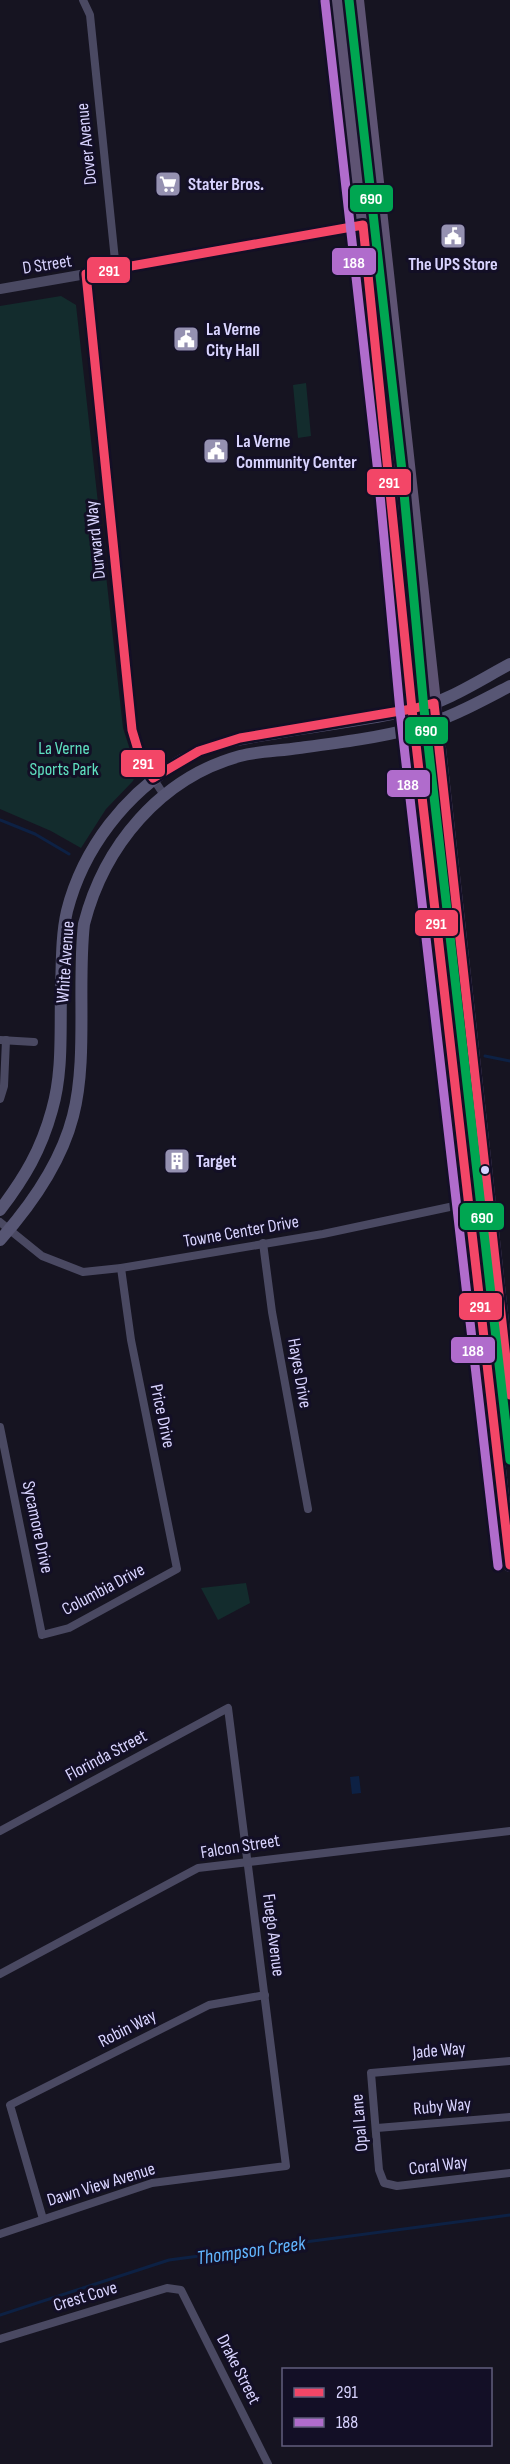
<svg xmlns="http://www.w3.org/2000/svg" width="510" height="2464" font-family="'Sofia Sans Condensed',sans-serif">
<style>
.green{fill:#132c2d}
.water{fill:#0d2144}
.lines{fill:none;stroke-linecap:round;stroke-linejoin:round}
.stream{stroke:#0d2144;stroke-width:3}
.minor{stroke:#4a4962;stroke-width:8}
.tertiary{stroke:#4a4962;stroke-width:10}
.secondary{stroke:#575674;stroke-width:12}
.primary{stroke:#5e5373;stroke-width:14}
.bus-1-casing{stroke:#130f26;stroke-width:14}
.bus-2-casing{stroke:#130f26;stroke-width:14}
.bus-3-casing{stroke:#130f26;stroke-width:14}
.bus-1{stroke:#f34667;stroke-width:9}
.bus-2{stroke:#b06ccc;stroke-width:9}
.bus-3{stroke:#00a651;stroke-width:9}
.bus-dot{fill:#d9d4ff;stroke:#130f26;stroke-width:2}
.labels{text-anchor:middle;stroke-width:6;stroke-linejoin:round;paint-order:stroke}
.street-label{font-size:18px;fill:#d9d4ff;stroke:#130f26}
.poi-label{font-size:18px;font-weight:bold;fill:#d9d4ff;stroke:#130f26;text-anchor:start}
.park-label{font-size:18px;fill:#5fe0c0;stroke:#130f26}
.water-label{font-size:20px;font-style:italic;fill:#62b6ff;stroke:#130f26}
.line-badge{stroke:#130f26;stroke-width:2}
.badge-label{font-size:16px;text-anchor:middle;font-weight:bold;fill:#fff}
</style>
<rect width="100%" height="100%" fill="#161421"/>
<g class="green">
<path d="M61,296L76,305L123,728L137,772L133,781L106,809L81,848L51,831L0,809V306Z"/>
<path d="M306,383L311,436L298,438L293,385Z"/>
<path d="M246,1583L250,1603L218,1620L201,1588Z"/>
</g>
<path class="water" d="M359,1776L361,1793L352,1794L350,1777Z"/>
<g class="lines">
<g class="stream">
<path d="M0,820L35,834L69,854"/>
<path d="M485,1056L510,1061"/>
<path d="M0,2315L169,2260L510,2215"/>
</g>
<g class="minor">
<path d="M83,0L90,15L116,270"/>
<path d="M164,795L141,760L132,730L86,274L383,222"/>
<path d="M0,1040L34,1042"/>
<path d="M0,1099L4,1086L6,1040"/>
<path d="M0,1222L42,1256L83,1272L121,1268L323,1234L487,1199"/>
<path d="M263,1243L272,1312L308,1509"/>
<path d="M0,1427L42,1635L69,1628L177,1569L131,1340L121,1268"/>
<path d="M0,1831L228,1708L286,2166L152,2183L0,2234"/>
<path d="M0,1974L198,1868L510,1831"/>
<path d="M510,2061L371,2073L379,2170L384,2183L397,2186L510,2173"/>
<path d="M377,2128L510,2117"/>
<path d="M43,2219L10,2105L209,2005L265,1995"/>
<path d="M0,2339L167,2288L181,2290L268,2464"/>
</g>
<path class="tertiary" d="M0,289L86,274"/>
<g class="secondary">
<path d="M0,1210C25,1177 41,1150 52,1110C63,1072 60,1032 61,993C62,966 61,937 67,911C83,848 126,793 182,760C212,743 244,738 277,733C322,725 368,720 412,710C447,702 478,681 510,664"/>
<path d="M0,1240C32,1204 61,1163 73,1116C88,1059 77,984 84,924C104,846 160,778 240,756C259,751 280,751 299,748C337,743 377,738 415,728C449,719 479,702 510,686"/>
</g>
<g class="primary">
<path d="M337,0L390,472L412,710L510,1565"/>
<path d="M357,0L510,1395"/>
</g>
<defs>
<g id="bus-1">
<path d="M363,225L412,709L240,738L199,751L153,778L141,760L132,730L86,274Z"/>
<path d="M412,709L510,1565"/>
<path d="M412,709L434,703L510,1395"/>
</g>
<path id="bus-2" d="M325,1L378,473L400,711L498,1566"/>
<path id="bus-3" d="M349,0L402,471L424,709L510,1460"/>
</defs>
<use href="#bus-1" class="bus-1-casing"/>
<use href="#bus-2" class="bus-2-casing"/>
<use href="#bus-3" class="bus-3-casing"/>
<use href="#bus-1" class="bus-1"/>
<use href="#bus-2" class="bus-2"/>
<use href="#bus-3" class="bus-3"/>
</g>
<defs>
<symbol id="supermarket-square" viewBox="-11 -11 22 22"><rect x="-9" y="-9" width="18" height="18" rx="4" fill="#9591b1" stroke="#130f26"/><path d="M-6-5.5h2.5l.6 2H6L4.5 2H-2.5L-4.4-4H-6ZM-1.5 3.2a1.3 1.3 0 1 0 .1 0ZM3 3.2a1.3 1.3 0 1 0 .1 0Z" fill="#fff"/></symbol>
<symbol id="civic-square" viewBox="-11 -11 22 22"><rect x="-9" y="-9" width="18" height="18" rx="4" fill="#9591b1" stroke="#130f26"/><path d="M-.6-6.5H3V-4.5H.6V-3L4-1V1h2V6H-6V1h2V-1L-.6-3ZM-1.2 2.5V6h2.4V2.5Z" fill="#fff"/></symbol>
<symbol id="building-square" viewBox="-11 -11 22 22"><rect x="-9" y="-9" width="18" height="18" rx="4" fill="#9591b1" stroke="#130f26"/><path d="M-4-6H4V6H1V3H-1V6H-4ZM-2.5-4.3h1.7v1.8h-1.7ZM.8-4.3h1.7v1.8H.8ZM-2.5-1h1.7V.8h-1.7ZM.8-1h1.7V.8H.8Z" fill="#fff"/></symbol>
</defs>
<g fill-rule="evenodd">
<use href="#supermarket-square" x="153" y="169" width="30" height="30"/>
<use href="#civic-square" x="438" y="221" width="30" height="30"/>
<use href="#civic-square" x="171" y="324" width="30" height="30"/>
<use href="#civic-square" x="201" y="436" width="30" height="30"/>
<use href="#building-square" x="162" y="1146" width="30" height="30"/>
</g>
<circle class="bus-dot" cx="485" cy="1170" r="5"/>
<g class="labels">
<g class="street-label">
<text transform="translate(86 144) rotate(-96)" y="6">Dover Avenue</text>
<text transform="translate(47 264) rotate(-9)" y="6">D Street</text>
<text transform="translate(95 540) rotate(-96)" y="6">Durward Way</text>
<text transform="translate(65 962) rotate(-86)" y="6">White Avenue</text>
<text transform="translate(241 1231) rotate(-10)" y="6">Towne Center Drive</text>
<text transform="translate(300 1373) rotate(80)" y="6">Hayes Drive</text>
<text transform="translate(163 1416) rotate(78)" y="6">Price Drive</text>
<text transform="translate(38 1527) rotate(78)" y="6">Sycamore Drive</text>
<text transform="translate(103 1589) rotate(-28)" y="6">Columbia Drive</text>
<text transform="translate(106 1755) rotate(-28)" y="6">Florinda Street</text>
<text transform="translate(240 1846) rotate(-9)" y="6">Falcon Street</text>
<text transform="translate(274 1935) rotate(83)" y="6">Fuego Avenue</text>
<text transform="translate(127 2028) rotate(-27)" y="6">Robin Way</text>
<text transform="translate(439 2050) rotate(-5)" y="6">Jade Way</text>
<text transform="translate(442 2106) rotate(-5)" y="6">Ruby Way</text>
<text transform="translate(359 2123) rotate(-95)" y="6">Opal Lane</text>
<text transform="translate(438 2165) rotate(-7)" y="6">Coral Way</text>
<text transform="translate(101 2184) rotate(-17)" y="6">Dawn View Avenue</text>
<text transform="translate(85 2296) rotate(-17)" y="6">Crest Cove</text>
<text transform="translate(239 2369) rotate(63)" y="6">Drake Street</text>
</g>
<g class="poi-label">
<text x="188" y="190">Stater Bros.</text>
<text x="453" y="270" text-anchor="middle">The UPS Store</text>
<text x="206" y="335">La Verne<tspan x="206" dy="21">City Hall</tspan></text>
<text x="236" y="447">La Verne<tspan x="236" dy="21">Community Center</tspan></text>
<text x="196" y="1167">Target</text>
</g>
<g class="park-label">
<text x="64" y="754">La Verne<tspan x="64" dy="21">Sports Park</tspan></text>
</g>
<g class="water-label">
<text transform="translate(251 2250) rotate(-8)" y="7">Thompson Creek</text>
</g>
</g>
<g class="line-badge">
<rect x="349" y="184" width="45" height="29" rx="6" fill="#00a651"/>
<rect x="331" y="247" width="46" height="29" rx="6" fill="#b06ccc"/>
<rect x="86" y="256" width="45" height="28" rx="6" fill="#f34667"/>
<rect x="366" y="468" width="46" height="28" rx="6" fill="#f34667"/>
<rect x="404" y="716" width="45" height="29" rx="6" fill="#00a651"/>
<rect x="120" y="749" width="46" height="29" rx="6" fill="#f34667"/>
<rect x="386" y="769" width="45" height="29" rx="6" fill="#b06ccc"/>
<rect x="414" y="909" width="45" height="28" rx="6" fill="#f34667"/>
<rect x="459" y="1202" width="46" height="29" rx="6" fill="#00a651"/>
<rect x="458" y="1292" width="45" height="29" rx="6" fill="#f34667"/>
<rect x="450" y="1336" width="46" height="28" rx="6" fill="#b06ccc"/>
</g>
<g class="badge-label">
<text x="371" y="204">690</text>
<text x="354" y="268">188</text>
<text x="109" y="276">291</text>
<text x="389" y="488">291</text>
<text x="426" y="736">690</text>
<text x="143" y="769">291</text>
<text x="408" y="790">188</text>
<text x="436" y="929">291</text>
<text x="482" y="1223">690</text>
<text x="480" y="1312">291</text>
<text x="473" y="1356">188</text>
</g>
<rect x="282" y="2368" width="210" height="78" fill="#130f26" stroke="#625e7d" stroke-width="1.5"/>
<rect x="294" y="2388" width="30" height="9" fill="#f34667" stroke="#625e7d" stroke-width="1.5"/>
<text x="336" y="2398" font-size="18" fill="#d9d4ff">291</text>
<rect x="294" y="2418" width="30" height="9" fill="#b06ccc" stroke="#625e7d" stroke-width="1.5"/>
<text x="336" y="2428" font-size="18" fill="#d9d4ff">188</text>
</svg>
